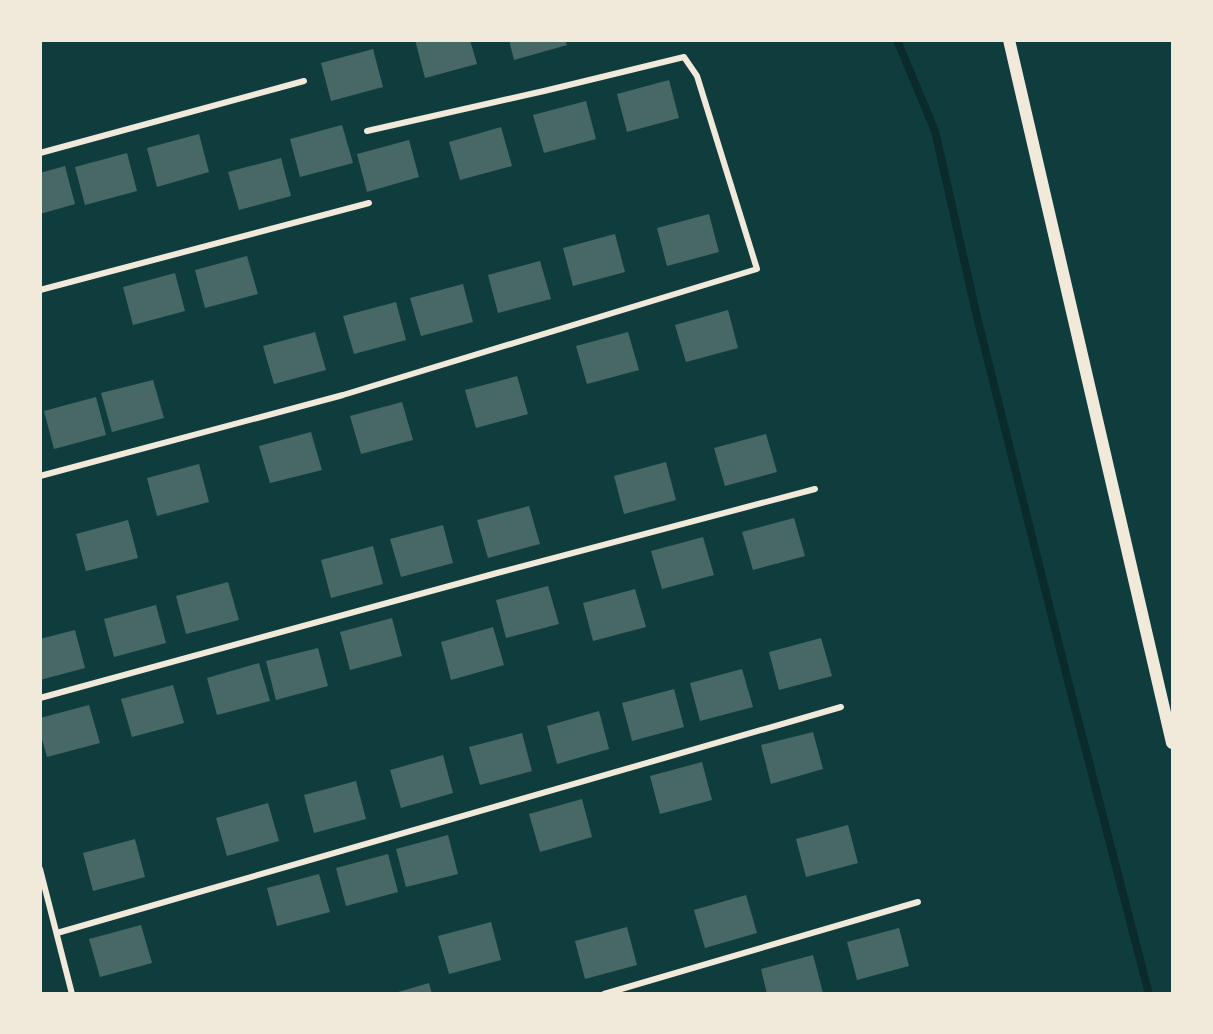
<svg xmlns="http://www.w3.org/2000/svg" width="1213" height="1034" font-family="'PT Sans',sans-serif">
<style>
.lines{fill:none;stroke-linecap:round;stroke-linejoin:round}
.stream{stroke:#0a2a2b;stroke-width:8}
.building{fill:#486865}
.minor{stroke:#f1e9da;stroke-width:6}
.secondary{stroke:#f1e9da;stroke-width:12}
</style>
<rect width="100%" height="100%" fill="#0f3d3e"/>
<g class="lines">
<path class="stream" d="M897,40L935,131L977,317L1069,685L1149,994"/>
</g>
<g class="building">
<path d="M415,40H470L477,64L425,78Z"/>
<path d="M509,40H565L567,45L514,60Z"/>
<path d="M373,49L383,87L331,101L321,63Z"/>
<path d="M669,80L679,118L627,132L617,94Z"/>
<path d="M586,101L596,139L544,153L533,115Z"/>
<path d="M342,125L353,163L300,177L290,139Z"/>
<path d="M501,127L512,166L460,180L449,142Z"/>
<path d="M199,134L209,172L157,187L147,148Z"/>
<path d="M409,140L419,177L367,192L357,154Z"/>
<path d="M127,153L137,191L85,205L75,167Z"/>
<path d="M281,158L291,196L239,210L228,172Z"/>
<path d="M65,166L75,204L40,214V173Z"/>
<path d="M709,214L719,252L667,266L657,228Z"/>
<path d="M615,234L625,272L573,286L563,248Z"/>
<path d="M247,256L258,294L205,308L195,270Z"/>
<path d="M540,261L551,299L498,313L488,275Z"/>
<path d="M175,273L185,311L133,325L123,287Z"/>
<path d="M463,284L473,322L421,336L410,298Z"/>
<path d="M396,302L406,340L354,354L343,316Z"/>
<path d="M728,310L738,348L686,362L675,325Z"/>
<path d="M315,332L326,370L274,384L263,346Z"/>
<path d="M628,332L639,370L587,384L576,346Z"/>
<path d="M517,376L528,414L476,428L465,390Z"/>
<path d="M153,380L164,418L112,432L101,393Z"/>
<path d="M96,397L106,435L54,449L44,411Z"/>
<path d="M402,402L413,440L361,454L350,416Z"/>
<path d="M311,432L322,470L270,483L259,446Z"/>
<path d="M766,434L777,472L725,486L714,448Z"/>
<path d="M666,462L676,500L624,514L614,476Z"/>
<path d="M199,464L209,502L157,516L147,478Z"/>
<path d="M529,506L540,544L488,558L477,520Z"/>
<path d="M794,518L805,556L753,570L742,532Z"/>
<path d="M128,520L138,558L86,571L76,534Z"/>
<path d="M443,525L453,563L401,577L390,539Z"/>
<path d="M703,537L714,575L662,589L651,551Z"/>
<path d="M373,546L383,584L331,598L321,560Z"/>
<path d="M228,582L239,620L186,634L176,596Z"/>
<path d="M548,586L559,624L506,638L496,600Z"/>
<path d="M635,589L646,627L593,641L583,603Z"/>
<path d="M156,605L166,643L114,657L104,619Z"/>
<path d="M392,618L402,656L350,670L340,632Z"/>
<path d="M493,627L504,665L451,680L441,642Z"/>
<path d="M75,630L85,668L40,680V639Z"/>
<path d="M821,638L832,676L779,690L769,652Z"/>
<path d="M318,648L328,686L276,700L266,661Z"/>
<path d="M259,663L270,701L217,715L207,678Z"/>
<path d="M742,669L753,707L700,721L690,683Z"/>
<path d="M173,685L184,723L132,737L121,699Z"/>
<path d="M674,689L684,727L632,741L622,703Z"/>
<path d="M89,705L100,743L47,757L40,732V718Z"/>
<path d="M599,711L609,749L557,764L547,726Z"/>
<path d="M813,732L823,769L771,784L761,745Z"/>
<path d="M522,733L532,771L480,785L469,747Z"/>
<path d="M443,755L453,793L401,808L390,770Z"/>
<path d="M702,762L712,800L660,814L650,776Z"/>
<path d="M356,781L366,819L314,833L304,795Z"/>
<path d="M582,799L592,837L540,852L529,814Z"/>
<path d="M268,803L279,841L227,856L216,818Z"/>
<path d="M848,825L858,863L806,877L796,839Z"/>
<path d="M448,835L458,874L406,887L396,849Z"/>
<path d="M135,839L145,877L93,891L83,853Z"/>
<path d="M388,854L398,892L346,906L336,868Z"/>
<path d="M319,874L330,912L277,926L267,888Z"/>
<path d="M746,895L757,933L705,948L694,910Z"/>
<path d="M491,922L501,960L449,974L438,936Z"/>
<path d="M141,925L152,963L100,977L89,939Z"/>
<path d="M627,927L637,965L585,979L575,941Z"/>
<path d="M899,928L909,966L857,980L847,942Z"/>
<path d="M813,955L823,993L767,994L761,969Z"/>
<path d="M429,983L432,994H395V993Z"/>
</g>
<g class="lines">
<g class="minor">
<path d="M40,153L304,81"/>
<path d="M40,290L369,203"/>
<path d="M40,476L343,395L757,269L697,76L684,57L544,91L367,131"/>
<path d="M40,698L497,573L815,489"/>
<path d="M40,869L72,994"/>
<path d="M57,933L841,707"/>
<path d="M604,994L918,902"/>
</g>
<path class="secondary" d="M1009,40L1172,743"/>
</g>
<rect width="1213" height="1034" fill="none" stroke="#f1e9da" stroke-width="84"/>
</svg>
